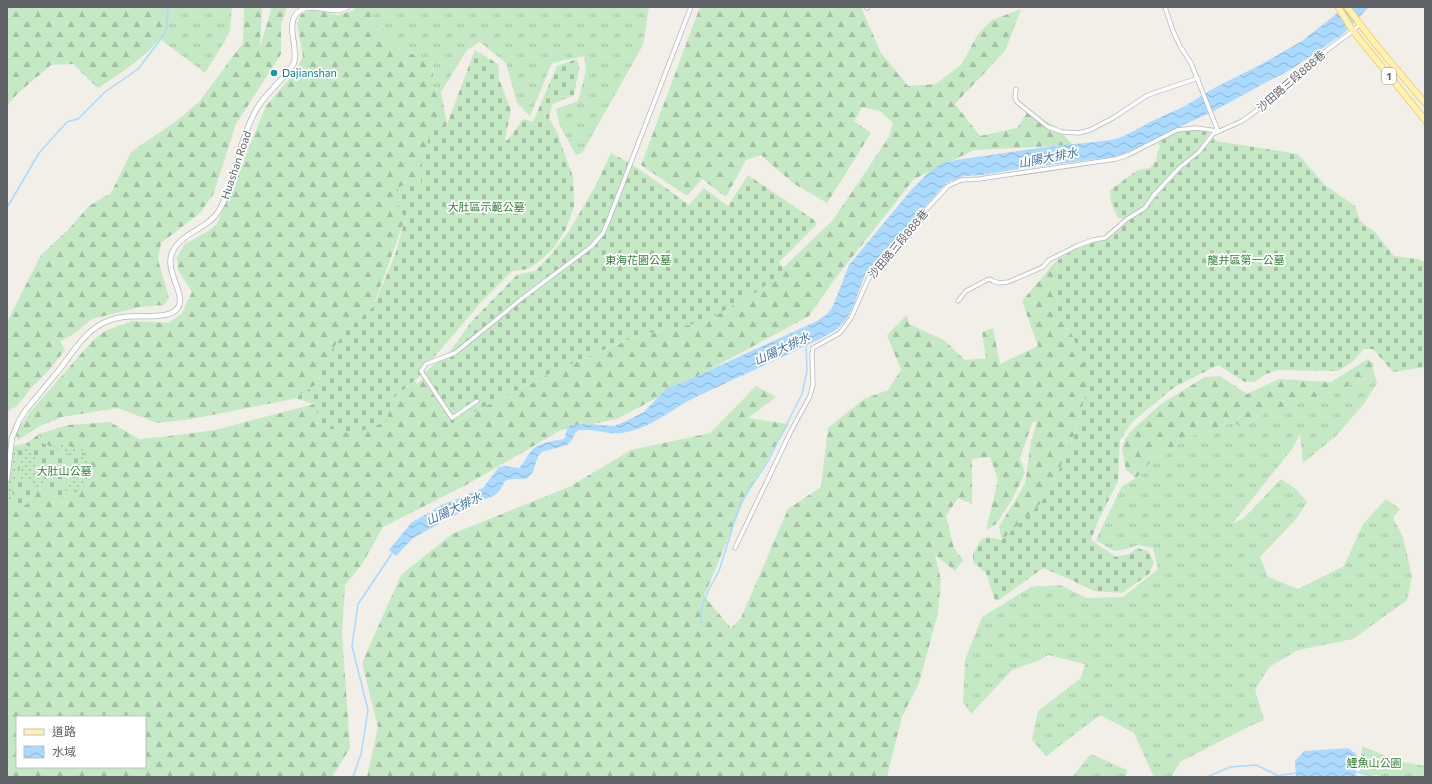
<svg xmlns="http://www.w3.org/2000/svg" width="1432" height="784" font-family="Commissioner,'Noto Sans TC',sans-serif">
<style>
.grass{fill:url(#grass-tufts)}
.forest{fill:url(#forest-firs);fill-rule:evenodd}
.cemetery{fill:url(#cemetery-stones)}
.garden{fill:url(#garden-dots)}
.water{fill:url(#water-waves)}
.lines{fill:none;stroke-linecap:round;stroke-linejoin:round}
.stream{stroke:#aadaff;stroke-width:1.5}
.minor-casing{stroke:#b5b8bc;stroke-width:5}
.tertiary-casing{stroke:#b5b8bc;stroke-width:6}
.primary-casing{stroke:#f2c960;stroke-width:7}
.minor{stroke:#fff;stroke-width:3.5}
.tertiary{stroke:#fff;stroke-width:4.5}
.primary{stroke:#fff2af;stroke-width:5.5}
.culture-dot{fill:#0f9aa8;stroke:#fff;stroke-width:1.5}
.labels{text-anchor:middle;stroke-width:3.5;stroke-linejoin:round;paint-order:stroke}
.shield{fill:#fff;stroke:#8f9295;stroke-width:1}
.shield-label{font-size:10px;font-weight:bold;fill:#5f6368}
.culture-label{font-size:11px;fill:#0d838f;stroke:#fff;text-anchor:start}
.street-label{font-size:11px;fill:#5f6368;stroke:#fff}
.park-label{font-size:11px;fill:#348238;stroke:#fff}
.water-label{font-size:12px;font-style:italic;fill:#4174aa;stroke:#fff}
</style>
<defs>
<pattern id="grass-tufts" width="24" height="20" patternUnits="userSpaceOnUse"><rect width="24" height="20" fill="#c5e8c5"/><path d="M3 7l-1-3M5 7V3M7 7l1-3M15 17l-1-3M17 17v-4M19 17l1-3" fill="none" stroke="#a3c0a4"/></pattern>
<pattern id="forest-firs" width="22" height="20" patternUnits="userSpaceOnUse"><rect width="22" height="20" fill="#c5e8c5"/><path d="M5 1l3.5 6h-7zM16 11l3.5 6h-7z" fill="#a3c0a4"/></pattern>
<pattern id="cemetery-stones" width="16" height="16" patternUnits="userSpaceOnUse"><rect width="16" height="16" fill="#c5e8c5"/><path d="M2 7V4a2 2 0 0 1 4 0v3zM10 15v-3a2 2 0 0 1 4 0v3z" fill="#a3c0a4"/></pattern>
<pattern id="garden-dots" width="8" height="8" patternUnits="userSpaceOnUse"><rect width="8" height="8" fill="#c5e8c5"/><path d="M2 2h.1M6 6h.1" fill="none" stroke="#a3c0a4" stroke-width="1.8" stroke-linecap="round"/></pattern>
<pattern id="water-waves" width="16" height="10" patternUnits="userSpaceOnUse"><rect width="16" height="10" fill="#aadaff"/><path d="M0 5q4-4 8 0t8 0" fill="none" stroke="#8eb4d2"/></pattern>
</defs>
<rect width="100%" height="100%" fill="#f1efe8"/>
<g class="grass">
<path d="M167,7H232L230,30L226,39L205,73L159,38L167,23Z"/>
<path d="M379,7H649L643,45L582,153L576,155L560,126L556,109L578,101L586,70L584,56L552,63L530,116L517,103L506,63L480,42L467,50L441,92L432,86L434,63L400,49L382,36L372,17Z"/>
<path d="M1369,378L1377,383L1363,405L1336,436L1303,463L1300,434L1292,449L1232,524L1244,518L1281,479L1297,490L1307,502L1297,518L1260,557L1268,577L1298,589L1344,566L1363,524L1386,499L1400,509L1393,518L1403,537L1412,577L1407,600L1353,639L1298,650L1269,667L1255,690L1264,720L1250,726L1180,762L1171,777H1154L1134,733L1100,715L1046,756L1032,740L1038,711L1081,678L1085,664L1048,655L1038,661L1012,670L971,714L963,702L965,660L982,617L1031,587L1060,585L1087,598L1123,597L1158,569L1153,548L1138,545L1127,549L1114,551L1096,540L1122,486L1136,478L1163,448L1168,450L1192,436L1234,422L1242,428L1266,412L1327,394Z"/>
<path d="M1362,746L1397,761L1425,766V774H1424L1423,777H1389L1360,773Z"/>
<path d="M1091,754L1127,770L1126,777H1072Z"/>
</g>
<g class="forest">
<path d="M7,7H167C167,12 168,18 167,23C162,48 118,75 98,88L73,64L51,65L17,94L7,106Z"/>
<path d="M244,7H262L260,47L272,7H287L281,26V54L236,124L213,195L200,213L161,243L158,260L169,298L164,305L140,307L92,319L72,335L60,341L65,350L49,370L32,387L18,405L7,412V322L41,255L68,230L89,206L111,193L131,152L179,119L199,102L243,43Z"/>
<path d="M355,7H379L372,17L382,36L400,49L434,63L432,86L441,92L447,125L421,166V184L405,219L373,307L346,331L328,355L317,384L293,399L192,419L157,423L118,408L62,417L40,426L18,440L16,435L18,429L30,412L93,340L105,331L132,321L169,323L182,313L192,292L178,270L177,257L185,244L207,232L217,224L266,106L296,71L303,56L297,23L301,14L313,10L338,15L354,10Z"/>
<path d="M700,7H861L881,53L908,86L936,84L961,65L978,34L992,20L1021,9L1005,51L955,104L980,136L1017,128L1028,111L1056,127L1073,145L974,150L914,179L834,280L809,316L617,419L561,430L466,485L383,527L362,564L345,585L342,633L350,748L332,777H7V500L36,491L46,486L73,449L64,443L51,447L41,442L39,434L68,425L110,422L139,439L163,437L215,430L314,404L323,427L386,422L392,399L415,381L417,384L423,379L453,425L472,413L557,370L637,336L706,321L760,290L833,220L889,137L893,123L880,111L862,107L854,121L871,133L827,203L793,183L761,155L746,160L726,197L702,179L687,196L641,165ZM17,717H145V767H17Z"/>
<path d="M1056,261L1058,291L1057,311L1069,327L1087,372V391L1074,435L1057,475L1041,503L1002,540L999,527L1025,484L1031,441L1037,422L1033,421L1020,458L1025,473L1012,500L996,524L986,530L998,480L990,457L972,459V504L958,498L946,516L954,548L963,560L955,571L935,555L941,580L938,613L919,683L902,717L888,772V777H367L378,727L362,663L401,575L452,534L569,487L631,450L710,433L756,386L776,397L748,418L789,424L748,491L704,596L731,628L741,618L788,509L821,487L828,428L864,399L888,390L901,370L887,335L907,315L909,324L944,340L965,360L986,358L982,332L993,328L1000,364L1038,346L1022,301Z"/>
<path d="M1368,359L1374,364L1373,370L1377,383L1369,378L1327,394L1266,412L1242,428L1234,422L1192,436L1168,450L1163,448L1136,478L1126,470L1122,449L1125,440L1130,432L1161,404L1205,377L1220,376L1247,394L1279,379L1331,382Z"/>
</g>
<g class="cemetery">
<path d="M475,50L498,64L499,79L511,110L505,139L507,141L523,119L533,122L557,66L577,59L579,68L574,95L552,104L549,118L556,130L573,177L574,207L565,231L552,250L537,263L528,269L512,271L483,300L423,370L419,377L392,399L386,422L353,434L323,427L314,404L295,398L317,384L328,355L346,331L373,307L395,255L405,219L394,195L398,188L412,180L421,184V166L431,130L447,124Z"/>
<path d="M1191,130L1209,132V133L1196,153L1156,190L1140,210L1125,219L1118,218L1111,202L1110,190L1138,170L1150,168L1156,161L1157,154L1160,147L1158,142L1178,132Z"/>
<path d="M1214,138L1216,141L1298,154L1325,185L1355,206L1360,221L1375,232L1394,256L1417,259L1425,262V367L1393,372L1373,349H1364L1352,362L1338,371L1279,370L1266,374L1254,382H1245L1218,365L1173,388L1132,422L1120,440L1118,481L1098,521L1091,540L1116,557L1129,554L1137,548L1148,551L1154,562L1149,574L1122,593L1094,591L1067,578L1043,568L999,600H995L986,573L973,562V554L981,539L989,537L1002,540L1041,503L1057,475L1074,435L1087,391V372L1069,327L1057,311L1058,291L1056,261L1074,250L1114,235L1129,220L1142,213L1178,173L1201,153Z"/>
<path d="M611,153C639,167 663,186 689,205L704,188L728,206L748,175L817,222L815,226L779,262L784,269L760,290L706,321L636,336L557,370L472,413L453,425L422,377L424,373L451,350L472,321L517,275L535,271L549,257L569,231L595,187Z"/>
<path d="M39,434L41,442L51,447L64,443L73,449L85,448L91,473L82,489L66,496L53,498L46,486L36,491L35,499L23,506L13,499L7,500C7,482 11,464 13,446L27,443Z"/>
</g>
<g class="garden">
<path d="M64,443L73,449L85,448L91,473L82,489L78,491L76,486L63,492L62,491L69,479L73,481L81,468L78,466L82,461L79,459L81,456L83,457L85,454L77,449L72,456L51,447Z"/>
<path d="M27,445L30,447L46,482L35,487C30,480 27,479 18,480L22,449L24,446Z"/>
<path d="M13,448H18L15,484C11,488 13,494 13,499L7,500C7,483 11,465 13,448Z"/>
</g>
<g class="water">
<path d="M1345,7H1369L1343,34L1290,70L1263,84L1214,111L1179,127L1139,148L1114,157L1031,167L982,175L964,176L946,183L866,272L852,309L845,321L836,330L822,338L694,398C670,410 650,429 622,433C608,435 593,428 579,430L575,433L572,440L567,445L542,452L538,456L533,472L526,479H510L505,481L500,490L495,495L479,502L413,538L396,556L389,550L411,523L442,505L483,488L499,467L504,466L519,468C524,463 527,456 532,450C540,442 554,441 564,439L568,427L571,425L585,424L614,426L626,421L644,412L666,389L686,381L817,321L827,314L833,306L849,265L912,189L928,173L936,167L944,163L956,160L1046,147L1104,141L1116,139L1126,135L1152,121L1185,106L1214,88L1260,65L1302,41Z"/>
<path d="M1348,748L1357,755L1356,777H1296L1295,761L1304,751Z"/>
</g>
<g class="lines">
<g class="stream">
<path d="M8,206L39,153L67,122L78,119L105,92L138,69L164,35L167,26L168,7"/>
<path d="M701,626V609L708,591L719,571L740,504L768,461L802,394L807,371L806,344"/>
<path d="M1358,772L1375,777"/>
<path d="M353,777L361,754L368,710L352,646L358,604L393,552"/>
<path d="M1207,777L1230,767L1256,765L1277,775"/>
<path d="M1270,777L1295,773"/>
</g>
<defs>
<g id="minor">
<path d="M867,7V8"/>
<path d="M1165,7L1173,31L1180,46L1191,63L1218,131"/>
<path d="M1016,89L1015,98L1017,102L1048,127L1062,132L1079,133L1090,130L1113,118L1148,95L1198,78"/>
<path d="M958,301L966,291L989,279L993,281L999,283L1008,282L1043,267L1049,260L1077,246L1093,240L1105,238L1111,233L1127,219L1145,208L1153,196L1179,168L1199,152L1213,134L1242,121L1256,111L1270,96L1300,70L1353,31L1360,24"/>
<path d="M477,401L452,418L421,371L426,364L455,353L520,300L592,246L603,233L609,219L691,7"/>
<path d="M735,548L791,431L810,396L813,385L812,353L813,348L840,333L851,318L870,275L899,239L948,186L961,180L979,179L1116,159L1128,155L1177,130L1196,128L1218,131"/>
</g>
<path id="tertiary" d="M7,480L12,438L19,421L25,411C37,397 48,383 60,369C72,353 84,333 103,323C109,320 116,318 123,317C136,315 168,319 176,310C190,296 162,272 173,251C182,232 209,229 220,209C229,193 233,175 238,158C242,142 248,125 256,110C266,92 284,80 294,63C299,47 283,20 301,10C315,2 333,16 347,7"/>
<g id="primary">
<path d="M1338,7L1353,31L1425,120"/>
<path d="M1347,7L1377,46L1425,103"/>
</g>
</defs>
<use href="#minor" class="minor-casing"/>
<use href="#tertiary" class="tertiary-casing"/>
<use href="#primary" class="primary-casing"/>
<use href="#minor" class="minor"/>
<use href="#tertiary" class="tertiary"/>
<use href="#primary" class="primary"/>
</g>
<circle class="culture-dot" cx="274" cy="73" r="4"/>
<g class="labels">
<rect class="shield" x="1382" y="68" width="14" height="16" rx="3"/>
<g class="shield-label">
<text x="1389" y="80">1</text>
</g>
<g class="culture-label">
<text x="282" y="77">Dajianshan</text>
</g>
<g class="street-label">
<text transform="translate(1291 81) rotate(-41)" y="4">沙田路三段888巷</text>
<text transform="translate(236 165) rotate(-71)" y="4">Huashan Road</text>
<text transform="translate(898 244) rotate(-50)" y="4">沙田路三段888巷</text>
</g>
<g class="park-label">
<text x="486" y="211">大肚區示範公墓</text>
<text x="638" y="264">東海花園公墓</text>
<text x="1246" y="264">龍井區第一公墓</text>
<text x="64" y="475">大肚山公墓</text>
<text x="1374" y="767">鯉魚山公園</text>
</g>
<g class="water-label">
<text transform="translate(1048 158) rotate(-11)" y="4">山陽大排水</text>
<text transform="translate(782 349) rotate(-25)" y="4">山陽大排水</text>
<text transform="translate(454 509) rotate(-25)" y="4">山陽大排水</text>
</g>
</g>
<rect width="1432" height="784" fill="none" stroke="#5f6368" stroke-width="16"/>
<rect x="16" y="716" width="130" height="52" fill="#ffffff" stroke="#bfc1c3"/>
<rect x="24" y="729" width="20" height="6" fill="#fff2af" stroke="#bfc1c3"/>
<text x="52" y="736" font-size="12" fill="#5f6368">道路</text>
<rect x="24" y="746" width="20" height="12" fill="url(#water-waves)" stroke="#bfc1c3"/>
<text x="52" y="756" font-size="12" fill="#5f6368">水域</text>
</svg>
